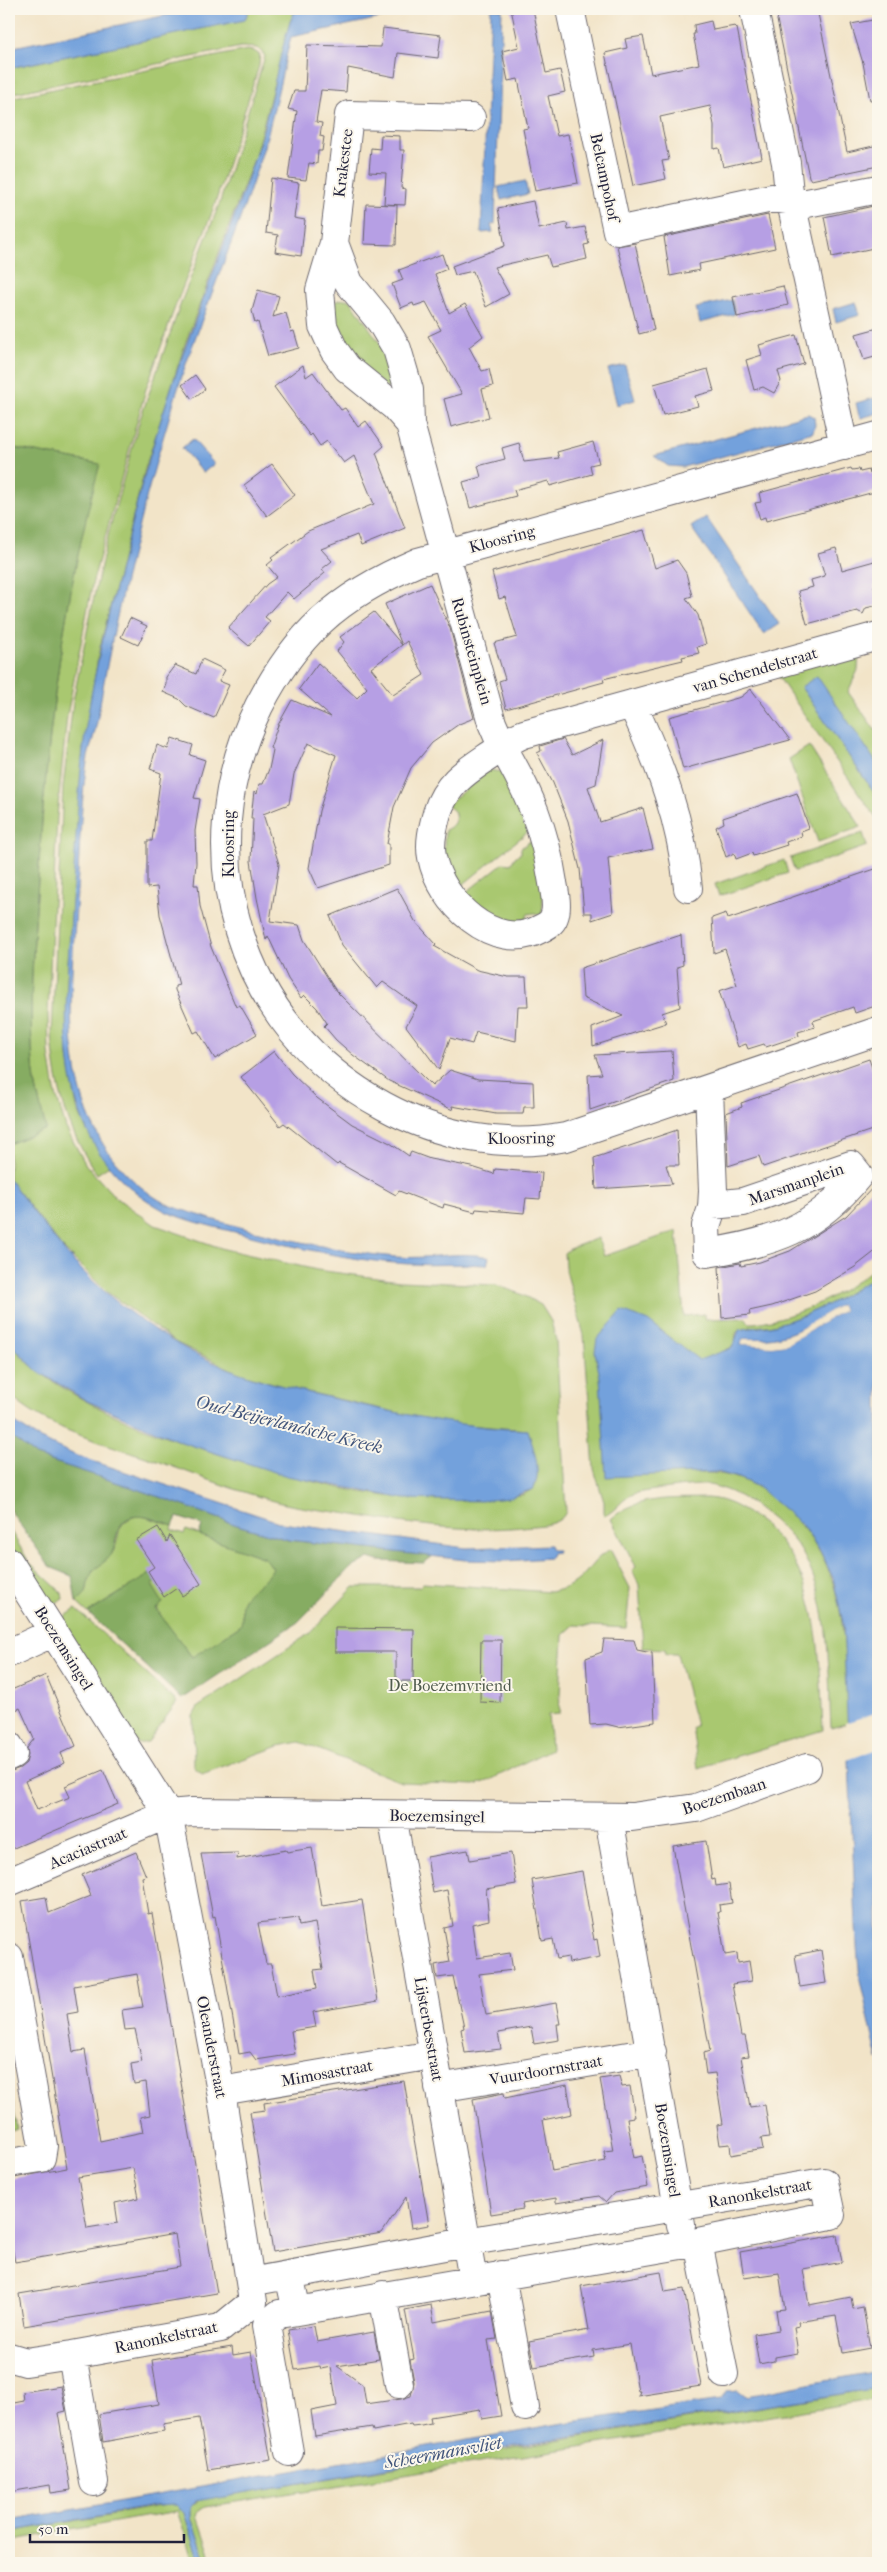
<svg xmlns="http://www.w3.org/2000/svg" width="887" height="2572" font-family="'IM FELL French Canon',serif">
<rect width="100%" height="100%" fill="#fbf7ec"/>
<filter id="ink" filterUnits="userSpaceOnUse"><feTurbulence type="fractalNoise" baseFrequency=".02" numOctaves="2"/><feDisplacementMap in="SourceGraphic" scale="10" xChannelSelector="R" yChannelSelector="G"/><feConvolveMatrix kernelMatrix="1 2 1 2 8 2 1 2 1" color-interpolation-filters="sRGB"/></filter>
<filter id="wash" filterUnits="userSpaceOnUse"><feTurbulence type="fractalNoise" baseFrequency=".0096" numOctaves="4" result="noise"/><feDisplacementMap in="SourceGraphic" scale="20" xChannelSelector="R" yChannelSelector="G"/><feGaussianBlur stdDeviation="1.12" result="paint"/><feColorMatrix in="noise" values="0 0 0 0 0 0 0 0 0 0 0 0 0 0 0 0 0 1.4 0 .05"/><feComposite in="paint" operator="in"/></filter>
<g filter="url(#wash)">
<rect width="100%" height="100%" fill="#f2e4c8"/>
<!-- green -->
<path fill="#a9c870" stroke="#667556" d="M249,9H302L295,11L290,22L255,156L185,344L145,469L99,651L83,750L67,980L68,1055L77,1108L86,1129L109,1166L97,1174C67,1131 55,1086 52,1034L63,787L73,701L96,587L109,531L140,419L182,300L220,202L265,56L258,48L241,47L9,94V68L244,20Z
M247,50L254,51L260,55L259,66L213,210L175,307L146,389L93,581L67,716L57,817L48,1014L49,1053L55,1091L66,1128L86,1165L115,1197L155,1225L224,1249L317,1270L400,1281L496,1285L521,1294L541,1305L551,1321L556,1340L566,1511C561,1527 536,1525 523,1527C462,1533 401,1523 342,1513C314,1509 286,1506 260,1497C222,1486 186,1471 149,1458C104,1443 42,1428 9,1394V1342C18,1352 27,1363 38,1371C95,1413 164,1437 231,1458C287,1476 345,1492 404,1498C443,1502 483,1498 522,1495L533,1489C542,1472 532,1448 528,1430L442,1423L286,1387L239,1373L175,1342L107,1292L60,1245L9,1179V1144L45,1129C42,1111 36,1092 34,1074C27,1003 35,933 39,863C48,728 64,595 99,464L9,447V98Z
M346,299L351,301L383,348L405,403L366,370L343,343L329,306L338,300Z
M859,651L858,670L848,692L875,730L878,729V765L817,677L801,687L878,798V821L777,675Z
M809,746L861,827L818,842L789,759Z
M488,770L503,772L534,827L455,891L443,870L445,830C453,827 458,820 454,811L447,805Z
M863,833L867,846L795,871L790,858Z
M537,836L545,868L542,916L535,913L528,914L526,920L514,928L459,898L503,863L511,864L515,857L521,853V848Z
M784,860L788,873L719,896L715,884Z
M677,1231L684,1316L704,1314V1319L746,1318L749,1323H754C800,1317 843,1294 878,1265V1274C846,1296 813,1315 774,1325C763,1327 744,1325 736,1333L735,1345L721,1353L701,1473C733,1472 757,1484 780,1504C851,1568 843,1635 848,1723L831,1728C828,1672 832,1608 804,1556C795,1539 779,1524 763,1512C752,1502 725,1487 709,1485C695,1484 653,1490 637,1493C623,1496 617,1511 604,1516V1502L594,1469L584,1335L565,1267L564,1253L569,1249L598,1238L604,1256Z
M707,1498C726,1499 741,1508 756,1519C823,1568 819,1656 823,1730L698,1768L692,1727L696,1726L677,1654H666L665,1649L643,1648L639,1585L632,1570L636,1567L611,1519C637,1495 674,1499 707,1498Z
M140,1515L173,1526L172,1530L184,1534L186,1530L265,1558L273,1568C263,1587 237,1594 243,1621L240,1626L198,1655L192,1657C171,1629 145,1608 155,1571L88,1613L76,1602C93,1590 83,1586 92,1572C97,1566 105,1562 110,1556C124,1539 110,1522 140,1515Z
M9,1528L29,1562L62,1593L63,1599L49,1607L9,1544Z
M610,1549L630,1588L626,1628L574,1625L563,1635L559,1714L548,1715L551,1749L488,1781L475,1785L401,1782L300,1742L279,1746L202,1774L194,1767L193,1716L198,1707L309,1634L354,1587H419L423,1583L550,1592C589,1584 583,1566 610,1549Z
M76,1609L177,1702L148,1742L138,1744L60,1625L64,1617Z
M9,2079L17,2130L9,2131Z
M878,2388V2399L205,2507L199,2511L197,2516L213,2563H207L191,2518V2506L199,2500Z
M173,2504L179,2506L184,2513L201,2563H195L177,2511L9,2541V2532Z"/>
<!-- forest -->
<path fill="#86ac62" stroke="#54674e" d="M9,447L100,464C64,594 48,728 39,863C35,933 27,1003 34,1074C36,1092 42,1111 46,1129L9,1144Z
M9,1435L36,1456L140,1490L237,1525L288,1540L433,1556L424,1563L379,1561L369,1558L350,1569L298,1622L182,1699L88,1613L155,1571L161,1579L152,1585L163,1603L156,1609L192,1657L240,1626C245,1617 238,1608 244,1599C252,1587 266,1581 273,1568L265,1558L199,1535L202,1525L177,1517L173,1526C156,1520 129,1506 119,1529C115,1537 116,1547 111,1555C106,1562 97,1566 92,1573C84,1587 92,1591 76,1602L72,1576L50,1567L9,1509Z"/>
<!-- water -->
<path fill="#73a1dc" stroke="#4a628c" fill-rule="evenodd" d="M196,9H249L245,20L9,68V48Z
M302,9H423L291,37C280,80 272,124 258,166C234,243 200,317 176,395C143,502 115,611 97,722C94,738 88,752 86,768C80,814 79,862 76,909C69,1011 56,1129 153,1196C170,1208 191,1212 211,1219C270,1236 334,1251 395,1257C427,1260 457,1250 489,1257L487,1265C460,1263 434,1266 408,1264C353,1261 297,1248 243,1234C218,1228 191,1222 167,1212C151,1204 134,1192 122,1180C51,1111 66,1004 71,915C75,860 77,804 83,749C90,688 105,628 120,569C133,518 146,466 162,416C190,327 227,242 256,154C270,111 276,66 290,22L294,13Z
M491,9H502L495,224L491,225L493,232L481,233Z
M525,181L528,194L501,200L498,187Z
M732,300L735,314L700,323L696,308Z
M856,302L860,315L836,322L833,309Z
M625,365L635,400L617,405L608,369Z
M878,397V413L861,418L859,416L856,403Z
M808,414L814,417L815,425L813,432L683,467L668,466L654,456Z
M193,439L214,464L203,473L182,448Z
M706,517L779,624L764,634L691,527Z
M817,676L878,765V798L801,687Z
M9,1179C31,1208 52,1238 77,1265C121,1311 180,1352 240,1373C277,1386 315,1394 353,1403C411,1416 468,1428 528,1430C533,1448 543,1472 533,1489L509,1498L481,1501L405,1499L287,1476L181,1442L87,1401L36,1370L9,1342Z
M878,1274V1281L868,1288L871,1292L878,1288V2060L860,1980L857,1947L843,1623L833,1578L820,1551L801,1524L758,1487L739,1478L717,1472L606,1477L600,1378L595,1352L597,1339L622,1311L648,1321L699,1360L732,1348L739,1330C750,1327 762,1328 774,1325C813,1315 846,1296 878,1274ZM840,1305L844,1310L787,1344L772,1346L741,1344L743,1339C790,1340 801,1329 840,1305Z
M9,1419L36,1437L77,1456L282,1523L466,1548L550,1545L552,1550H557V1552L552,1553L550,1558L506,1561L465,1560L289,1540L237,1525L140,1490L36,1456L9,1435Z
M878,2371V2388L492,2450L196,2501L191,2506V2518L207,2563H201L184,2513L176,2505L154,2506L9,2532V2521L558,2424L720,2400L728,2391L738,2390L746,2396Z"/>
<!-- pier -->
<path fill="#f2e4c8" d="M840,1305L844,1310L787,1344L772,1346L741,1344L743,1339H774L792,1334Z
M878,1712V1749L847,1760L845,1723Z"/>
<g id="blocks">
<!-- building -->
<path fill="#b69fe4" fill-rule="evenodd" d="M511,9H533L546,73L560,70L565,92L548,96L557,136L568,134L578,183L535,191L523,129L528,128L518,79L508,81L502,51L519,47Z
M798,9H817L847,152L878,145V166L811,180L809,177L777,20L778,17L799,12Z
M878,19V99L870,100L863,63L851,24Z
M711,21L713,30L735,26L737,28L762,158L723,167L719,148L714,149V125L710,106L660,117L669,160L662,161L666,179L633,186L605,53L627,48L625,39L643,36L651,74L699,64L693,34H695L694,25Z
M383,28L441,35L438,58L398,53L395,77L348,68L346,92L321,90L316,122L322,123L320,136L324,137L322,151H318L317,164L309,163L306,180L288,178L297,111L288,109L294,91H305L307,45L381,47Z
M381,135L400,136V150H404L401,188L406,189L405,205L384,204L386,173L369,172L371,148L380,149Z
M271,178L299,183L294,218L305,220L301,256L275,252L278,235L266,233Z
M533,201L539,229L567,223L568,230L585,227L589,244L584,245L587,259L551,267L547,255L494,267L509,294L486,307L473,271L455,275L452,266L505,246L498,208Z
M366,204L397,205L396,245L364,244Z
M878,205V247L832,257L824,217Z
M768,215L775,248L699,264L700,270L670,276L664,237Z
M635,243L654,330L639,334L617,246Z
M442,254L447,269L435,274L449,313L465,304L483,336L469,347L482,371L489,369L493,386L482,389L489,417L451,427L444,399L462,394L428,336L441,330L426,302L414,306L413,303L401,308L392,284L403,280L399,270Z
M783,286L788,305L737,317L733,297Z
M258,290L279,296L273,317L286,313L291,332L294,331L299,348L268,356L258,322L255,323L252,311Z
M878,328V356L864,360L856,334Z
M796,335L804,364L778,371L781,381L774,393L763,387L754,390L746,360L762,355L759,345Z
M303,365L306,377L313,372L341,410L345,408L358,427L366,421L384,446L376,453L405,528L361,546L357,535L321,549L332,561L322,569L325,573L294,599L287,592L265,617L270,621L249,646L228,628L267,584L277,577L267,565L273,560L271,558L308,531L374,504L354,456L344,463L327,441L320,446L312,434L310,436L274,387Z
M708,369L714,391L695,396L698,406L663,415L654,384Z
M195,375L205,389L192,399L182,385Z
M593,442L599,463L590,465L592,474L550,486L548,481L514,490L516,496L470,508L463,482L481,477L478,466L505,459L502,448L519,443L524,462L559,458L557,452Z
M272,464L295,495L267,516L244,485Z
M851,468L852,470L859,469L860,472L869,470L870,474L878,471V491L766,521L765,517L760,519L755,503L761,502L759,493Z
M644,530L655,568L677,560L686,573L692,596L686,598L698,615L706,644L697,647L699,653L682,657L683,660L603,679L604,682L506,709L499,681L505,679L494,643L517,637L505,597L499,599L492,572Z
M836,548L842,570L878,560V585L874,586L878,605L866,608L863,614L857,611L807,624L798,591L813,587L811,580L825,576L818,553Z
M430,584L450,628L474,718L459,724L432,743L411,768L394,807L387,844H389V865L318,888L309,868L319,811L336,755L308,743L294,774L289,804L263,814L279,864L270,921L299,925L304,940L336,991L432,1086L450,1070L478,1079L533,1082L534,1107H524L523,1114H496L452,1106L453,1110L389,1081L353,1055L336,1040L324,1026L327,1023L317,1008L304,995L301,998L288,979L268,936L266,940L257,898L251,861L253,818H251L254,791L257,794L259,784H263L269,769L273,750L270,748L278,725L292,700L331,717L299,689L318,663L357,698L367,688L337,651L344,642L340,637L374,612L402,645L371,668L393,695L424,675L407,641L402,645L385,604Z
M130,618L147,626L138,645L121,637Z
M202,659L225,670L219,681L229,685L214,718L186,706L179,699L163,692L166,684V677L175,665L196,674Z
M751,689L790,740L683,769L669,717L741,697Z
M172,738L193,745L190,755L205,760L194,798L200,799L195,831L196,863L194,885H198L200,906L211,947L236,1007L240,1005L257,1034L215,1059L198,1031L194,1033L175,990V986L179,985L160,915L157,887L147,888V841H152L161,773L150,769L157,745L168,749Z
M563,739L572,755L603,740L596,784L588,787L600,822L643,808L653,849L608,858L613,913L592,920V913H584L580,869L568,821L553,783L537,753L541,751L540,746Z
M797,793L809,828L801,831L802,836L786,842L787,845L753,856L752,853L736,859L734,853L726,857L716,827L724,823L723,818Z
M878,868V1005L855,1013L853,1007L813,1021L815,1027L798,1032L799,1036L766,1047L764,1044L748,1049L746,1044L738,1047L719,991L737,985L725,949L714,953L712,918L726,913L728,919Z
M397,888L415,921L436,944L434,946L477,970L508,977H526L528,1006H518L516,1041L476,1032L472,1044L450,1038L439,1070L406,1026L417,1006L383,982L377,988L342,945L330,916Z
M681,935L683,965L677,967L680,1007L662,1013L666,1023L593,1046L592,1028L623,1016L583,998L581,968Z
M274,1051L292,1074L317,1098L352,1124L390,1143L409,1156L411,1152L430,1159L472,1167L494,1174L495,1169L542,1173L540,1199L526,1198L524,1213L476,1209L475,1212L444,1204L443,1208L399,1191L396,1195L339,1163L337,1165L284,1123L280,1126L241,1077Z
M672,1051L674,1081L590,1110L588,1075L602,1074L595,1055Z
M869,1059L878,1085V1128L763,1167L759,1156L728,1166L726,1113L742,1107L741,1103Z
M677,1130L679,1165H666L672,1184L596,1189L594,1158Z
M878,1182V1248L873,1253L855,1267L815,1291L772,1306L749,1311L750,1315L722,1318L719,1267L740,1263L741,1266L760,1262L790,1251L846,1216Z
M158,1527L167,1542L170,1535L201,1584L182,1596L177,1588L164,1597L148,1571L154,1567L136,1540Z
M335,1628L414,1629L413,1681H396V1652H335Z
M604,1639L634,1640L637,1650L652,1653L655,1722L618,1727L606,1724L590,1725L586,1658L602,1652Z
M481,1640H501L500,1703L480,1702Z
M46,1675L76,1746L61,1753L65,1763L25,1781L37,1810L70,1797L65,1786L103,1770L118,1804L9,1850V1772L20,1768L26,1763L28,1755L27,1748L34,1739L20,1708L9,1713V1691Z
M706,1841L712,1880L715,1879L716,1886L729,1884L732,1903L719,1905L720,1912H718L725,1955L737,1953L738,1963L749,1961L752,1981L732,1984L741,2036H745L749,2056L741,2057L750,2107L765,2105L770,2137L761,2138L763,2149L731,2155L730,2144L720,2145L717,2125L723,2124L715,2073L706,2074L703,2053L710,2051L673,1846Z
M312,1848L322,1906L362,1900L378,2001L313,2012L316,2027L291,2031L295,2054L256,2060L250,2052L239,2054L215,1916L213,1917L201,1854L238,1853L237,1859L286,1850L287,1852ZM298,1918L299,1926L315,1923L323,1969L314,1970L317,1988L277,1996L271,1964H266L258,1923Z
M468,1850L470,1860L511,1853L516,1884L486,1889L489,1920L472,1924L477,1958L510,1953L513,1970L479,1974L486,2015L556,2003L560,2024H557L559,2040L534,2044L531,2027L498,2033L501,2049L465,2053L461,2029L464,2028L453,1976L437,1978L435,1965L450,1962L444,1928L453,1926L447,1890L433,1893L427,1857Z
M136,1852L146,1876L142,1877L148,1914L152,1913L217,2293L24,2326L19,2294L180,2267L175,2234L15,2262L12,2247H9V2179L67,2168L22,1901L46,1897L49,1913L91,1896L82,1875ZM137,1974L143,2007L122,2010L125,2030L135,2029L142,2062L131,2064L134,2084L146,2082L150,2115L140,2117L143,2132L100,2141L85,2050L73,2052L67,2014L78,2012L74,1986ZM133,2168L139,2198L115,2203L118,2223L87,2228L78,2177Z
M582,1871L594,1940L597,1939L600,1957L569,1963L568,1957L557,1959L553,1939L542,1941L532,1880Z
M821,1950L826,1983L800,1987L795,1955Z
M619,2076L622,2087L630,2086L635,2117L627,2118L634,2158L642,2156L648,2187L614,2193L606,2202L599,2196L556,2203V2198L522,2204L523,2209L491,2214L473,2099L504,2093L505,2098L567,2085L572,2114L543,2120L552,2171L606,2161L604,2151L613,2150L600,2079Z
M404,2081L429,2225L411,2228L406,2197L382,2233L273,2252L250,2112L265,2110L264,2103Z
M837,2235L842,2262L803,2269L809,2305L851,2297L853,2309L863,2307L870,2348L843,2353L836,2316L798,2322L799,2326L794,2327L798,2353L775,2357V2361L759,2364L754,2334L779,2330L776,2310L785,2309L779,2273L744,2278L740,2252Z
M661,2272L665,2292L684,2289L701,2386L638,2396L640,2391H638L630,2344L593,2350L594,2357L534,2367L529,2341L589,2330L581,2286Z
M431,2305L434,2322L492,2311L497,2339L488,2340L501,2416L482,2419L480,2409L430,2417L431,2423L421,2425L412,2426L411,2424L373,2431L372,2427L315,2436L311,2411L337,2406L331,2367L321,2369L320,2366L295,2370L288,2330L314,2326L317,2342L374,2332L379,2359L337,2366L363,2385L366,2404L401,2399L411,2396L414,2382L410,2360L414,2359L405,2310Z
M232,2347L233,2355L251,2352L271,2460L208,2470L199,2418L163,2424L164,2431L103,2442L99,2414L159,2404L152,2360Z
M61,2386L66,2411L58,2413L71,2490L51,2493L50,2485L9,2492V2404L24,2401L23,2392Z"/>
</g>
</g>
<g filter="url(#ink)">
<use href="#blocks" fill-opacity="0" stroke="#6b666c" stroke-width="1"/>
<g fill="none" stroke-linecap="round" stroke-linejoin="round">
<defs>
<path id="minor" d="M570,9L617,231L772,198L807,203L878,189
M754,10L786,163L789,193L844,446
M334,243L349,283L381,322L397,349L409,390L410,424L492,723L502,746C529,792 545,830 553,883C555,893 558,908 554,917C552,923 546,926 540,929C494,954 440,901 432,857C429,843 433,827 437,813C447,782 467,771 492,754C502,747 512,738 524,734L878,636
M410,424L394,406L347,368L334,350L323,326L320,290L334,243L349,115L471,118
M878,436L418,562C383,577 349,595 321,621C295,645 275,675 259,706C186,853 237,1027 384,1106C439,1136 504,1149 566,1137L878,1031
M632,704C660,764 682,822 688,888
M709,1089L713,1191L712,1208L706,1226L707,1253C773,1243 816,1229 859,1175L851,1165L743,1202L712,1205
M9,1562L168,1814L221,2091L250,2282
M9,1653L54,1632
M9,1746L13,1754L9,1756
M392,1815L473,2280
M609,1818L681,2225
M9,1882L168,1814L192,1812L632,1817L696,1808L807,1768
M9,1957L43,2146L41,2158L9,2163
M439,2088L652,2052
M221,2091L433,2055
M698,2242L724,2374
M501,2275L525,2407
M383,2295L399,2384
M72,2355L94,2482
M9,2357L26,2362L72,2355L221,2328L253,2302L250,2282L466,2242L824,2182L831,2215L698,2242L297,2311L289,2275
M289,2452L267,2325L279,2314L297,2311"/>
</defs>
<!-- minor casing -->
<use href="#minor" stroke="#6b666c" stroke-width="30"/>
<!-- minor -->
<use href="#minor" stroke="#fff" stroke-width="28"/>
</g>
</g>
<g text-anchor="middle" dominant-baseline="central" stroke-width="4" stroke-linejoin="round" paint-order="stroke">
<!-- street labels -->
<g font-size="16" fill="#22223b" stroke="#fbf7ec">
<text transform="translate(343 163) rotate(-83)">Krakestee</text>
<text transform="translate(605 177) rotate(78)">Belcampohof</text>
<text transform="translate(502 539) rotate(-15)">Kloosring</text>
<text transform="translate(472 651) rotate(74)">Rubinsteinplein</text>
<text transform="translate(755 670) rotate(-16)">van Schendelstraat</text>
<text transform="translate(228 844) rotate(-90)">Kloosring</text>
<text transform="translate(521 1138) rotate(-1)">Kloosring</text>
<text transform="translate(796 1184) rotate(-19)">Marsmanplein</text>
<text transform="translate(64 1648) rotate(58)">Boezemsingel</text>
<text transform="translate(724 1796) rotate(-18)">Boezembaan</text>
<text transform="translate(437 1816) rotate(1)">Boezemsingel</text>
<text transform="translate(88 1848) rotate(-23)">Acaciastraat</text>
<text transform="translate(429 2029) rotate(80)">Lijsterbesstraat</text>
<text transform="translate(212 2047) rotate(79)">Oleanderstraat</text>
<text transform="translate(546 2070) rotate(-10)">Vuurdoornstraat</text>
<text transform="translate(327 2073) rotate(-10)">Mimosastraat</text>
<text transform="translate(668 2150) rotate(81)">Boezemsingel</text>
<text transform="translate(760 2193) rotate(-10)">Ranonkelstraat</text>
<text transform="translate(166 2337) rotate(-12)">Ranonkelstraat</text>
</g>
<!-- park labels -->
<g font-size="16" fill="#515c4e" stroke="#fbf7ec">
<text x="450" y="1685">De Boezemvriend</text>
</g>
<!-- water labels -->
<g font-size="18" font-style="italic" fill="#42557b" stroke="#fbf7ec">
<text transform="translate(289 1425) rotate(14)">Oud-Beijerlandsche Kreek</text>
<text transform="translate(443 2453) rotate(-10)">Scheermansvliet</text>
</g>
</g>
<!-- margin -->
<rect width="887" height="2572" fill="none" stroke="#fbf7ec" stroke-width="30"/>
<!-- scale -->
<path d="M30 2534v8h154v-8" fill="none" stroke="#22223b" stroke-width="2.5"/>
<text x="38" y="2534" font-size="15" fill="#22223b" stroke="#fbf7ec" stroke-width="4" paint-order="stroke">50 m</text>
</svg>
